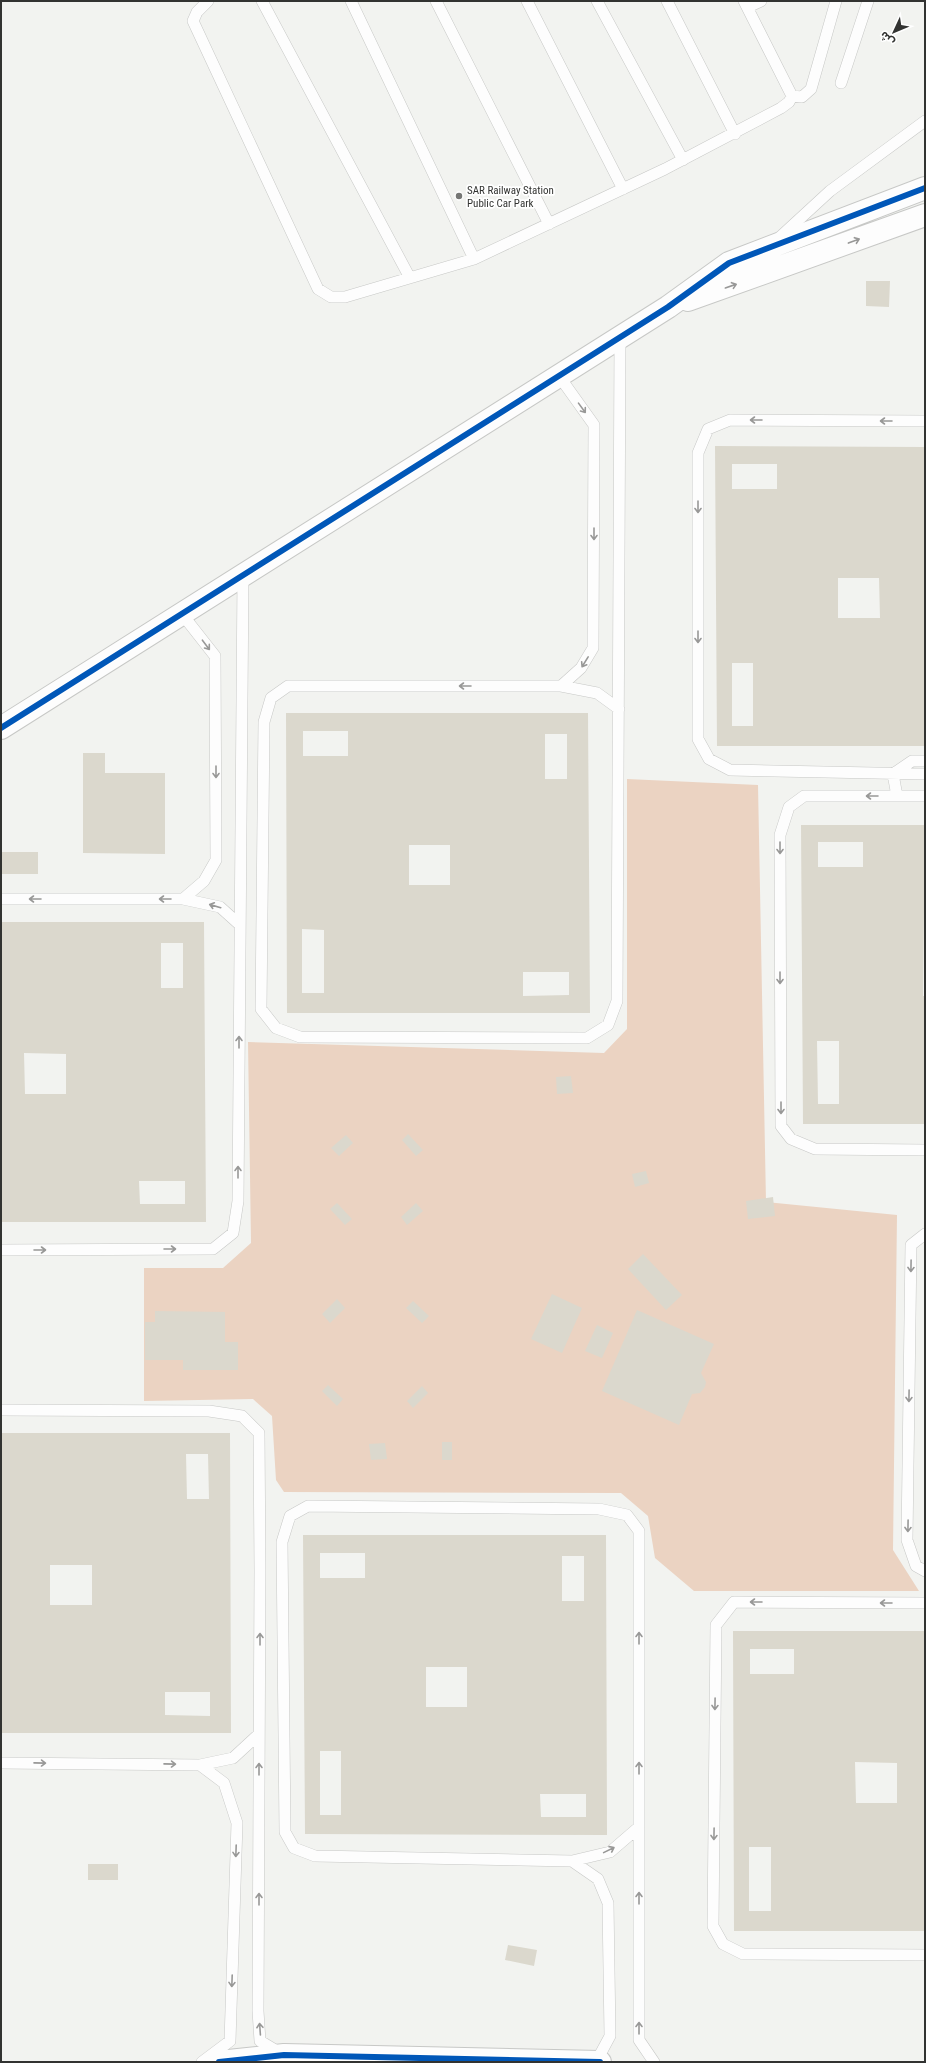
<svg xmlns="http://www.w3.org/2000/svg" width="926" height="2063" font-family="'Roboto Condensed','Noto Sans Arabic',sans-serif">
<rect width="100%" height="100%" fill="#f2f3f0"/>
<!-- green -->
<path fill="#ebd3c2" d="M627,779L758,785L766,1202L897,1215L893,1550L919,1591H694L655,1558L648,1516L621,1493L284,1492L276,1480L272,1416L253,1399L144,1401V1268H223L251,1243L248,1042L604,1053L627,1029Z"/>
<!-- building -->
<path fill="#dbd8cd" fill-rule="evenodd" d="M866,281H890L889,307L866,306Z
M715,446L925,447V746H717ZM732,464H777V489H732ZM838,578H879L880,618H838ZM732,663H753V726H732Z
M286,713H588L590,1013H287ZM303,731H348V756H303ZM545,734H567V779H545ZM409,845H450V885H409ZM302,929L324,930V993H302ZM523,972H569V995L523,996Z
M83,753H105V773H165V854L83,853Z
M801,825H925L923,996H925V1124H803ZM818,842H863V867H818ZM817,1041H839V1104H818Z
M2,852H38V874H2Z
M1,922H204L206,1222H1ZM161,943H183V988H161ZM24,1053L66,1054V1094H25ZM139,1181H185V1204H140Z
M571,1076L573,1093L557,1094L556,1077Z
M408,1134L423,1150L416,1156L402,1140Z
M346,1135L353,1143L339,1156L331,1148Z
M646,1171L649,1183L635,1187L632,1174Z
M773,1197L775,1216L748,1219L746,1201Z
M337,1203L352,1219L345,1225L330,1209Z
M416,1203L423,1211L407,1225L401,1217Z
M643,1254L682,1295L666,1310L628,1269Z
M552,1294L582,1308L562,1353L531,1339Z
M337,1299L345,1308L330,1323L322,1314Z
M413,1301L429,1316L422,1323L406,1308Z
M637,1310L714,1344L701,1373L706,1382L705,1387L700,1393L692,1394L679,1425L602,1391Z
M155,1311L225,1312V1342H238V1370H183V1360H145V1322H155Z
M597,1325L613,1333L602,1358L585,1351Z
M328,1385L343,1399L337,1406L322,1391Z
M422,1386L428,1393L413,1408L407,1401Z
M1,1433H230L231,1733H1ZM186,1454H208L209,1499H187ZM50,1565H92V1605H50ZM165,1692H210V1716L165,1715Z
M442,1442H452V1460H442Z
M385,1443L387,1459L371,1460L369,1444Z
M303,1535H606L607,1835L305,1834ZM320,1553H365V1578H320ZM562,1556H584V1601H562ZM426,1667H467V1707H426ZM320,1751H341V1815H320ZM540,1794H586V1817H541Z
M733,1631H925V1931H734ZM750,1649H794V1674H750ZM855,1762L897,1763V1803H856ZM749,1847H771V1911H749Z
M88,1864H118V1880H88Z
M508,1945L537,1950L534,1966L505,1960Z"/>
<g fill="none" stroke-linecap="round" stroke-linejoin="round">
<defs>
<path id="service" d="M208,1L197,12L193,21L318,289L331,297H345L474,259L665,169L781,108L789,102L792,96L744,1
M262,1L410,278
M351,1L474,259
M436,1L549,224
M527,1L623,189
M597,1L683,160
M667,1L735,134
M748,7L761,1
M841,83L868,1
M792,96L802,97L811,89L836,1
M780,237L830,191L925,121
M559,376L594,425L593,648L581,668L561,686H288L271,698L264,722L261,1009L276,1028L300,1037L587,1038L608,1025L617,1001L620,338
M925,421L730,420L708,429L698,453V739L709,759L730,770L925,774
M561,686L597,693L619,709
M897,796L893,774L912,761H925
M925,796H804L789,807L780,835L781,1126L791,1139L815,1149L925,1150
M1,899H183L204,881L216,860L215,656L182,614
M183,899L220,907L240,925
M925,1234L911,1245L907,1540L916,1566L925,1571
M1,1250L213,1249L233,1233L238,1201L243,575
M1,1410L209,1411L242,1416L259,1433L260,1570L258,2011L260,2041L280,2053
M925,1603L734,1602L716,1625L713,1926L723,1944L743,1954L925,1955
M1,1763L200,1765L224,1783L237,1823L230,2041L202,2062
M200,1765L233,1758L259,1734
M572,1861L610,1852L639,1827
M596,2062L610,2036L608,1903L598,1879L572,1861L315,1856L294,1848L285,1832L282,1542L290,1516L308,1506L599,1509L627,1515L639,1531V2040L654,2062"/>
<path id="tertiary" d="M688,300L925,215
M1,728L668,307L729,263L925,188
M219,2062L284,2055L600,2062"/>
</defs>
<!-- service casing -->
<use href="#service" stroke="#c7c8c6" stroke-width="12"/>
<!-- tertiary casing -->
<use href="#tertiary" stroke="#c7c8c6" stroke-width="24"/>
<!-- service -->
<use href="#service" stroke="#fdfdfd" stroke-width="11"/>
<!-- tertiary -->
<use href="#tertiary" stroke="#fdfdfd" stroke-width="22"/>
<defs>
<path id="cycleway" d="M1,728L668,307L729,263L925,188
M219,2062L284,2055L600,2062"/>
</defs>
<!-- cycleway casing -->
<use href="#cycleway" stroke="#fff" stroke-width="8"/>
<!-- cycleway -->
<use href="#cycleway" stroke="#0057b8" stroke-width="6"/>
</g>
<!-- one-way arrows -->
<defs><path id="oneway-shaft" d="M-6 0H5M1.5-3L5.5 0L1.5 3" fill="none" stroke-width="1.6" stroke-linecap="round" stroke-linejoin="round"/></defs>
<g stroke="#989897">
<use href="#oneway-shaft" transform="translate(854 241) rotate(-20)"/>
<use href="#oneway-shaft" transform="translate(731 286) rotate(-19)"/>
<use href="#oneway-shaft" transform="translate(582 408) rotate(54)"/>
<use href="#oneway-shaft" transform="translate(756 420) rotate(-180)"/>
<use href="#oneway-shaft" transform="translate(886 421) rotate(-180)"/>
<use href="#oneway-shaft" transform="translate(698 507) rotate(90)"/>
<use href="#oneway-shaft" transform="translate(594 534) rotate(90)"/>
<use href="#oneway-shaft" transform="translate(698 637) rotate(90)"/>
<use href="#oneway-shaft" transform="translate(206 645) rotate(53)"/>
<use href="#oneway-shaft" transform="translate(585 662) rotate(122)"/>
<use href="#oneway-shaft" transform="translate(465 686) rotate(-180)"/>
<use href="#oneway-shaft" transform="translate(216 772) rotate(90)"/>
<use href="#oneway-shaft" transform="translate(872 796) rotate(-180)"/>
<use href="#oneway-shaft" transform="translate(780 848) rotate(90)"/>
<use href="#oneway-shaft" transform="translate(35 899) rotate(-180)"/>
<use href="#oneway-shaft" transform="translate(165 899) rotate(-180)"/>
<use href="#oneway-shaft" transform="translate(215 906) rotate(-164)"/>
<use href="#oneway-shaft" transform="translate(780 978) rotate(90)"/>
<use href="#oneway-shaft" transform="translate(239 1042) rotate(-90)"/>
<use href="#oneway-shaft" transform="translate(781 1108) rotate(90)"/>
<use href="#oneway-shaft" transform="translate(238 1172) rotate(-90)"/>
<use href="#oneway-shaft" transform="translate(170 1249)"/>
<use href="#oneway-shaft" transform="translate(40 1250)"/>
<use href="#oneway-shaft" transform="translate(911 1266) rotate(91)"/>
<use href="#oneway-shaft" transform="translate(909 1396) rotate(91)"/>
<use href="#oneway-shaft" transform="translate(908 1526) rotate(91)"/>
<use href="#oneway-shaft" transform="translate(756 1602) rotate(-180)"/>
<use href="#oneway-shaft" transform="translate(886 1603) rotate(-180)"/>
<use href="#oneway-shaft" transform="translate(639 1638) rotate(-90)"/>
<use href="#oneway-shaft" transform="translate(260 1639) rotate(-90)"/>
<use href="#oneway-shaft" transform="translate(715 1704) rotate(91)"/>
<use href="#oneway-shaft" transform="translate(40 1763) rotate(1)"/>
<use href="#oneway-shaft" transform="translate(170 1764) rotate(1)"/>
<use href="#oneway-shaft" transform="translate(639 1768) rotate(-90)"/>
<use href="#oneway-shaft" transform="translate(259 1769) rotate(-90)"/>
<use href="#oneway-shaft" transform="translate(714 1834) rotate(91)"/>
<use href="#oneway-shaft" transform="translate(609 1850) rotate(-26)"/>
<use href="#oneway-shaft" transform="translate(236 1851) rotate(92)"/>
<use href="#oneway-shaft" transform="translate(639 1898) rotate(-90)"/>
<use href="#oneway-shaft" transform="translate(259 1899) rotate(-90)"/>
<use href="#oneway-shaft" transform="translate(232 1981) rotate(92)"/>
<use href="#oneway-shaft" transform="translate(639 2028) rotate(-90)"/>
<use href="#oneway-shaft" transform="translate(260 2029) rotate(-94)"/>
</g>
<!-- markers -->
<circle fill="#757674" stroke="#fff" stroke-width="1.5" cx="459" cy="196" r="4"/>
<g text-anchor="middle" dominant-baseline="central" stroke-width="3.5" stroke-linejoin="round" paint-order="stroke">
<!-- poi labels -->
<g font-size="11" fill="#323331" stroke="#fff" text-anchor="start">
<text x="467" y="190">SAR Railway Station<tspan x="467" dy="13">Public Car Park</tspan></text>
</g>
</g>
<!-- border -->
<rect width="926" height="2063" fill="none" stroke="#323331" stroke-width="4"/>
<!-- north arrow -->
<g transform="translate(894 32) rotate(226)" stroke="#ffffff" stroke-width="3" paint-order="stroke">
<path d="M0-3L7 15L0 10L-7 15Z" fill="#323331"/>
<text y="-6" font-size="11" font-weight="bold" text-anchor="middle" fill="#323331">ش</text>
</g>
</svg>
